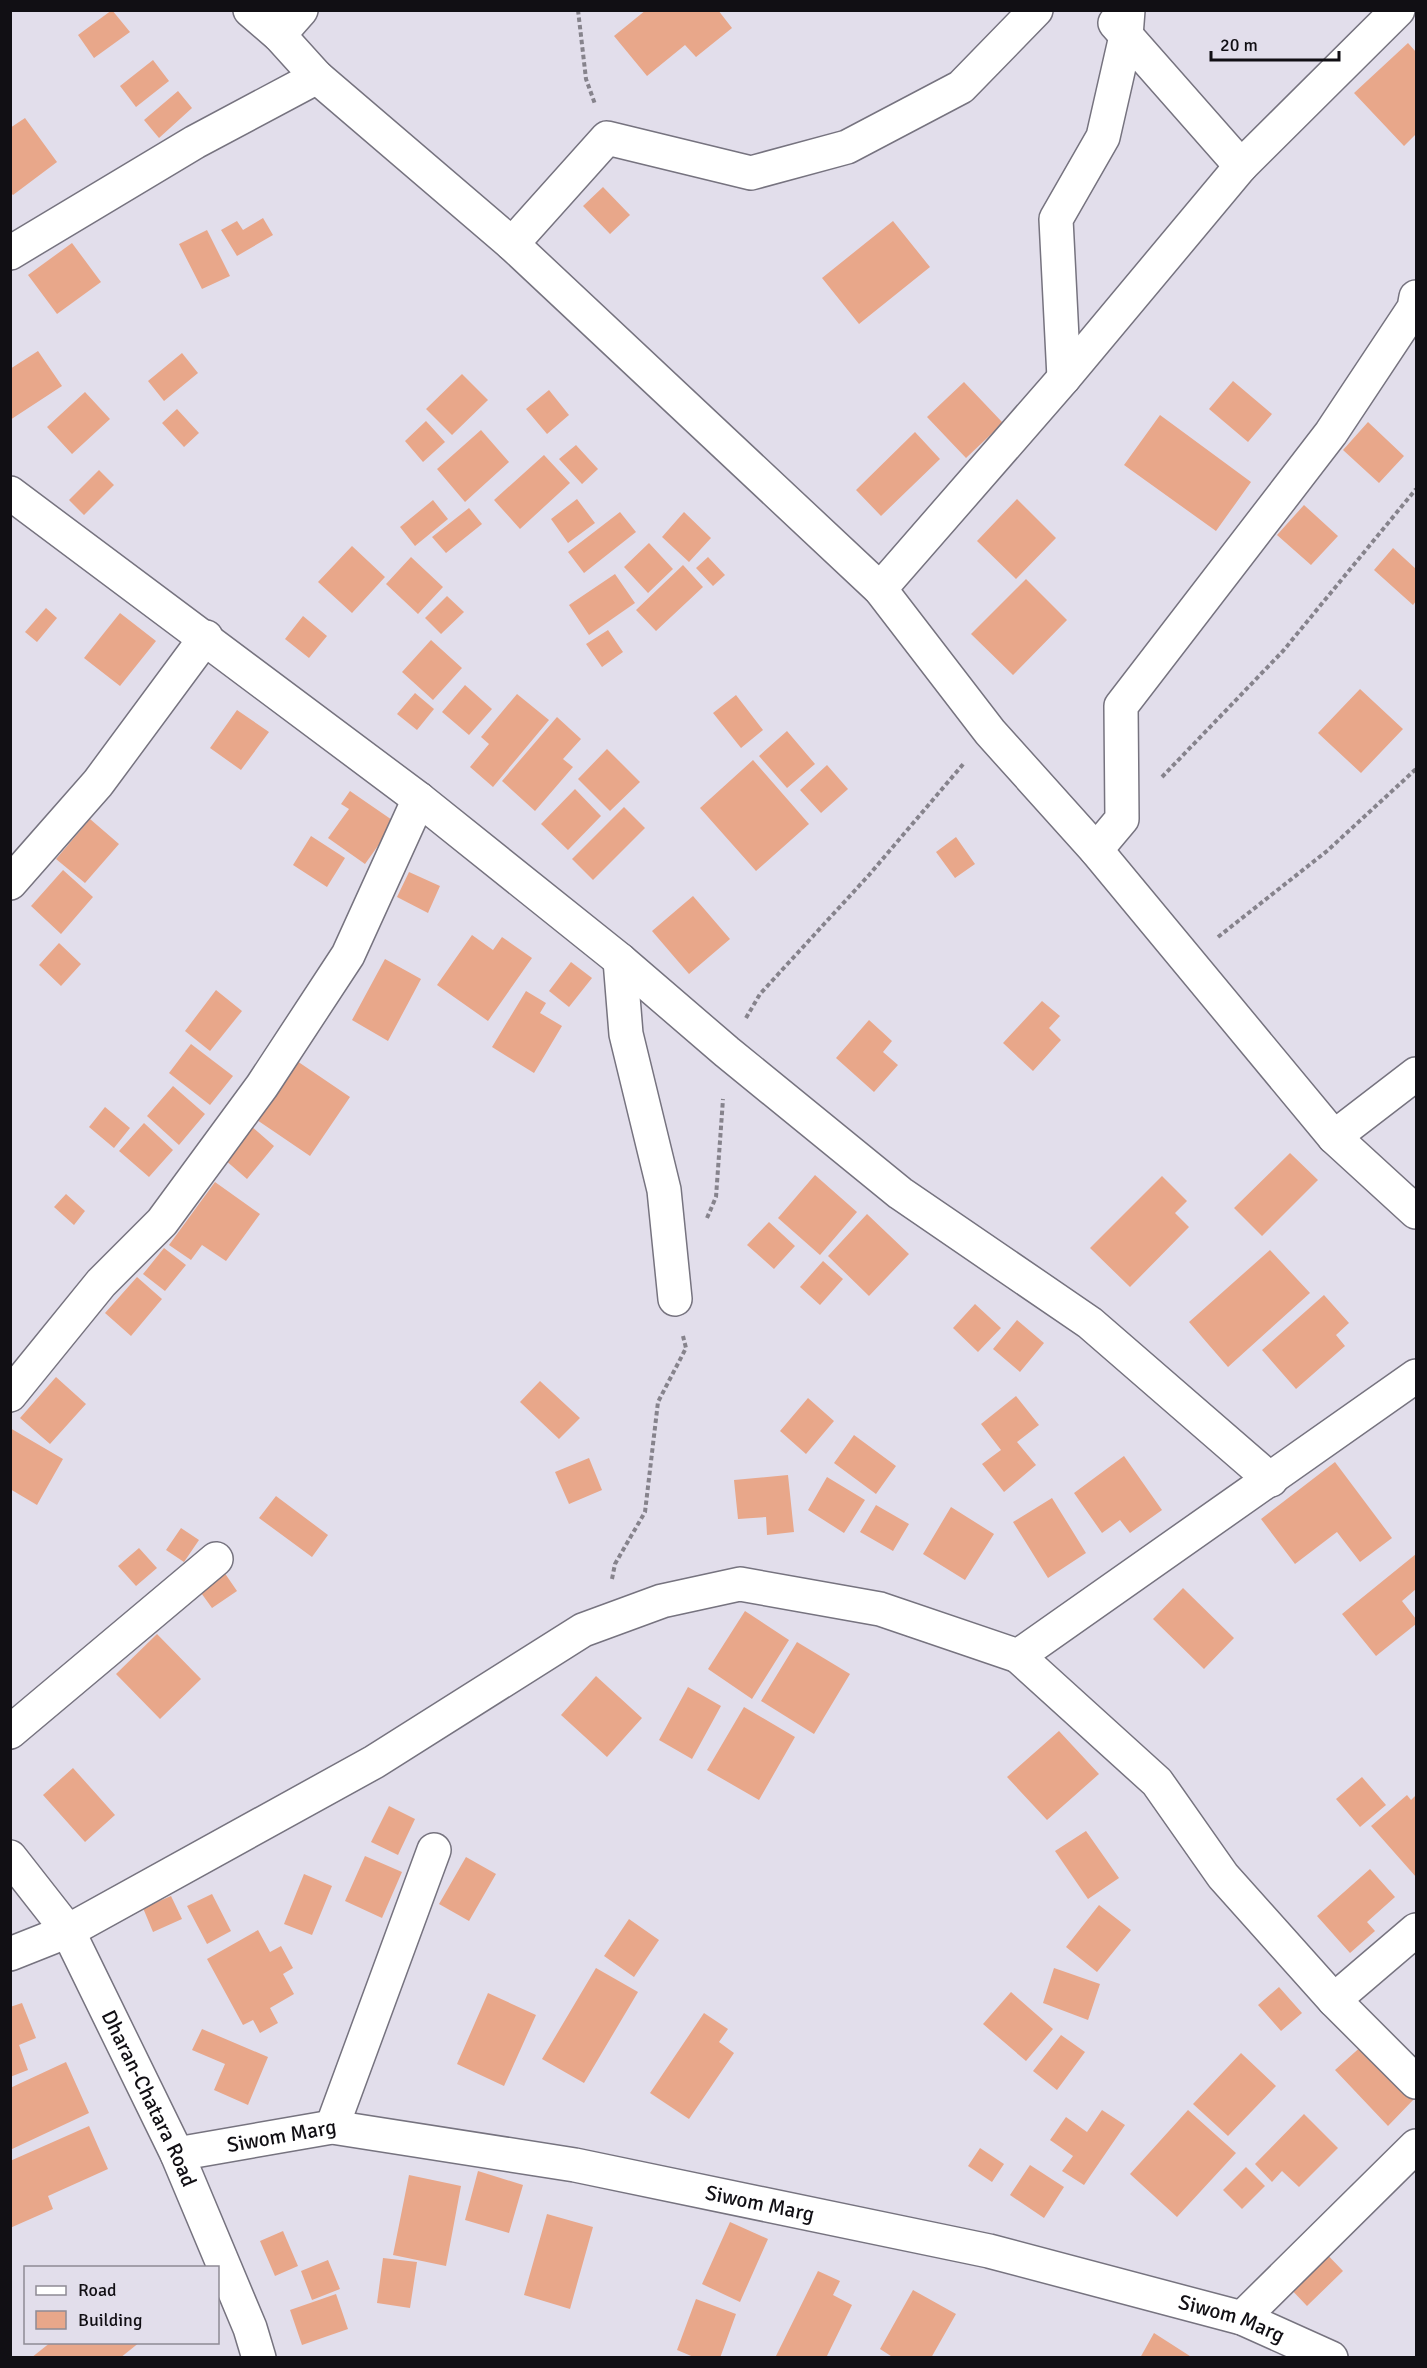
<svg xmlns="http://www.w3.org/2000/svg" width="1427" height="2368" font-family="Signika,sans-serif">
<rect width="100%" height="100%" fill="#e2deeb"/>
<!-- building -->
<path fill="#e8a78a" d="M112,10L130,32L94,58L78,35Z
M646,10H718L732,28L696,57L685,45L647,76L614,36Z
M1408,43L1416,52V134L1404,146L1354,93Z
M153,60L169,81L136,107L120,86Z
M178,91L192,108L159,138L144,120Z
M25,118L57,162L13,195L10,192V128Z
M603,187L630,215L610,234L583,206Z
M263,218L273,235L237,256L221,230L237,221L243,230Z
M893,221L930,267L859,324L822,278Z
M207,230L230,276L202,289L179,244Z
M72,243L101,282L57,314L28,275Z
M38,351L62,386L10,420V369Z
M182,353L198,373L164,401L148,381Z
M462,374L488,400L452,435L426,409Z
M1233,381L1272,414L1248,442L1209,409Z
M964,382L1003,423L966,458L927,417Z
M549,390L569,415L547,434L526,409Z
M85,392L110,419L72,454L47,427Z
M177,409L199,433L184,447L162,423Z
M1160,415L1251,482L1216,531L1124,465Z
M426,421L445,442L423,462L405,441Z
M1368,422L1404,456L1379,483L1343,450Z
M481,430L509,462L465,502L437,469Z
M915,432L940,459L881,516L856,490Z
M576,445L598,469L582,484L559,459Z
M544,455L570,483L520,529L494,500Z
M99,470L114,485L84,515L69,500Z
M577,499L595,523L568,543L551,519Z
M1017,499L1056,538L1016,579L977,541Z
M433,500L448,519L415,546L400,527Z
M1304,505L1338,536L1311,565L1277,535Z
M469,508L482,524L446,553L432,537Z
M620,512L636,532L584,573L568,552Z
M684,512L711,538L689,562L662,537Z
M649,543L673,569L648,593L624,567Z
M352,546L385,577L352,613L318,582Z
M1393,548L1416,569V601L1413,605L1374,570Z
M411,557L443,587L418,614L386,584Z
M708,557L725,575L713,586L696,568Z
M683,565L703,587L656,631L636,610Z
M615,574L635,603L589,635L569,605Z
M1026,579L1067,620L1013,675L971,634Z
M447,596L464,612L441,634L425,618Z
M46,608L57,618L37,642L25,632Z
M120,613L156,641L120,686L84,658Z
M303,616L327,636L309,658L285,639Z
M608,630L623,652L602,667L586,644Z
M431,640L462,668L433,700L402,672Z
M465,685L492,709L469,735L442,712Z
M1360,689L1403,729L1361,773L1318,733Z
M415,693L434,709L417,730L397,714Z
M517,694L549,720L493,787L470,767L489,744L481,737Z
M736,695L763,730L741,748L713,713Z
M237,710L269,732L241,770L210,748Z
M557,717L581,739L563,759L573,767L535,811L502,781Z
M787,731L815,764L787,788L759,756Z
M607,749L640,782L610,811L578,779Z
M753,760L809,824L756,871L700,808Z
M827,765L848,789L821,813L800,790Z
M575,789L601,816L568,850L541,824Z
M350,791L395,822L365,864L328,838L349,809L341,804Z
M624,807L645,828L593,880L572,859Z
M90,819L119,844L85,883L56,859Z
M311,836L345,858L327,887L293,865Z
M956,837L975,864L955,878L936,852Z
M63,870L93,897L61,934L31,906Z
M409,872L440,886L428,913L397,897Z
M693,896L730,939L689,974L652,931Z
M472,935L493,950L502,937L532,958L488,1021L437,985Z
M59,943L81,964L61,986L39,965Z
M385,959L421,979L388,1041L352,1020Z
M571,962L592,978L569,1007L549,991Z
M216,990L242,1011L210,1051L185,1031Z
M526,991L546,1003L540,1013L562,1026L534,1073L492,1047Z
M1042,1001L1060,1016L1049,1028L1061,1040L1033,1071L1003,1043Z
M869,1020L892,1041L883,1052L898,1065L874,1092L836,1058Z
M191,1044L233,1076L210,1105L169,1073Z
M297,1061L350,1097L310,1156L257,1120Z
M173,1086L205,1114L179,1145L147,1116Z
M105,1107L130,1128L114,1148L89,1127Z
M144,1123L173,1150L149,1177L119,1151Z
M251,1126L274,1146L247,1179L224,1159Z
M1290,1153L1318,1180L1262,1236L1234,1208Z
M815,1175L857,1212L820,1255L778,1218Z
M1162,1176L1187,1201L1175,1213L1189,1227L1130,1287L1090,1248Z
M215,1182L260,1214L226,1261L202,1245L191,1260L169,1245Z
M66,1194L85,1211L74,1225L54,1207Z
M867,1214L909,1254L869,1296L828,1256Z
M769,1222L795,1246L774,1269L747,1245Z
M164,1248L186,1265L165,1291L143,1274Z
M1270,1250L1310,1293L1228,1367L1189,1322Z
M823,1261L843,1279L820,1305L800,1287Z
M137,1277L162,1299L131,1336L105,1313Z
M1324,1295L1349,1323L1336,1335L1345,1346L1296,1389L1262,1350Z
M975,1304L1001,1328L978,1352L953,1328Z
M1017,1320L1044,1343L1020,1372L993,1349Z
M56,1377L86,1404L50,1444L20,1418Z
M540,1381L580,1418L559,1439L520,1402Z
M1016,1396L1039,1425L1017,1442L1036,1465L1004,1492L982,1464L1001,1450L981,1424Z
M808,1398L834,1421L806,1454L780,1431Z
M10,1428L63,1459L37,1505L10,1489Z
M854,1435L896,1466L876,1494L834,1463Z
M1124,1456L1162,1510L1130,1533L1120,1520L1102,1533L1074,1493Z
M589,1458L602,1490L569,1504L555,1472Z
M1335,1462L1392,1538L1360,1562L1337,1532L1295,1564L1261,1519Z
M788,1475L794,1532L767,1535L766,1517L738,1519L734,1480Z
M827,1477L865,1500L844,1533L808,1510Z
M276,1496L328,1535L312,1557L259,1518Z
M1052,1498L1086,1553L1048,1578L1013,1522Z
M876,1505L909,1524L893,1551L860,1532Z
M951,1507L994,1534L965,1580L923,1554Z
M181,1528L199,1540L184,1562L166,1550Z
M139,1548L157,1568L136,1586L118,1566Z
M1416,1554V1589L1402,1601L1416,1619V1624L1376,1656L1342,1614Z
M224,1572L237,1591L212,1608L199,1590Z
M1183,1588L1234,1638L1204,1669L1153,1619Z
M745,1611L789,1640L752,1699L708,1669Z
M157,1634L201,1679L160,1719L116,1674Z
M797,1642L850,1674L814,1734L761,1701Z
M596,1676L642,1718L607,1757L561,1715Z
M688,1687L721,1706L692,1759L659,1740Z
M744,1707L795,1737L759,1800L707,1770Z
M1059,1731L1099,1774L1047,1820L1007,1777Z
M73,1768L115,1815L85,1842L43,1795Z
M1362,1777L1386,1805L1360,1827L1336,1799Z
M1407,1795L1411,1800L1416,1795V1877L1371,1826Z
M389,1806L415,1819L398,1855L371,1842Z
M1086,1831L1119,1878L1088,1899L1055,1851Z
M365,1856L402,1872L382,1918L345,1901Z
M466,1857L496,1874L469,1921L439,1904Z
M1370,1869L1395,1897L1367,1922L1375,1931L1350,1953L1317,1916Z
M304,1874L332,1886L312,1935L284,1924Z
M212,1894L231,1931L207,1944L187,1906Z
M171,1896L182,1919L153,1932L143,1908Z
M1099,1905L1131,1930L1097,1972L1066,1947Z
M629,1919L659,1940L634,1977L604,1956Z
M258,1930L270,1952L281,1946L293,1968L283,1974L294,1994L270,2008L278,2023L260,2033L253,2020L243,2025L207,1959Z
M596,1968L638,1992L584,2083L542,2059Z
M1054,1968L1100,1984L1088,2020L1043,2003Z
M1279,1987L1302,2013L1281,2031L1258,2005Z
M1011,1992L1053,2029L1026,2061L983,2024Z
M488,1993L536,2015L504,2086L457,2064Z
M22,2003L36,2038L19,2045L28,2070L10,2077V2007Z
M704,2013L728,2029L719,2042L734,2053L689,2119L650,2093Z
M202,2029L268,2057L248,2105L214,2090L225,2064L192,2050Z
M1061,2035L1085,2052L1057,2090L1033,2071Z
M1365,2043L1416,2097L1388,2126L1335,2070Z
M1241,2053L1276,2086L1228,2136L1193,2104Z
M66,2062L89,2113L10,2150V2088Z
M1102,2110L1125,2125L1084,2185L1062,2171L1073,2156L1050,2140L1066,2117L1087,2132Z
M1188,2110L1236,2153L1177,2217L1130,2174Z
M1304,2114L1338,2148L1299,2187L1282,2171L1272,2182L1255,2164Z
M89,2126L108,2169L48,2196L53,2209L10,2228V2161Z
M980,2148L1004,2164L992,2182L968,2166Z
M1030,2165L1064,2187L1044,2218L1010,2195Z
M1246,2167L1265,2186L1242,2209L1223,2190Z
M478,2171L523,2185L509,2233L465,2220Z
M409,2175L461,2186L446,2266L393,2255Z
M547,2214L593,2227L570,2309L524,2295Z
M730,2222L768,2239L740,2302L702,2284Z
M283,2231L298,2266L275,2276L260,2241Z
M1321,2248L1343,2271L1307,2306L1286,2284Z
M383,2258L417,2262L410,2308L377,2303Z
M328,2260L340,2289L312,2300L301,2271Z
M818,2271L840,2281L833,2295L852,2305L826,2358H775Z
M913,2290L956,2314L931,2358H894L880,2349Z
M336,2294L348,2329L302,2345L290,2310Z
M696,2299L736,2314L720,2358H696L677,2350Z
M1154,2333L1193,2358H1140Z
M51,2342H140L120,2358H31Z"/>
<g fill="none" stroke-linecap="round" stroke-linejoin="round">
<defs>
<g id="minor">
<path d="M250,10L279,35L317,77L512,244L880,589L990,732L1096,850L1334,1137L1416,1212"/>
<path d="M1115,23L1241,166"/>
<path d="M279,35L301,10"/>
<path d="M512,244L607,138L751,173L847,147L961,87L1036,10"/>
<path d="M10,253L195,142L317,77"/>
<path d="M1064,378L1056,219L1103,137L1126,36L1128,10"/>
<path d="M10,493L419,799L620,960L727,1052L900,1193L1090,1323L1271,1480"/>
<path d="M880,589L1064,378L1241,166L1398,10"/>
<path d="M1096,850L1122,819L1121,706L1331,433L1414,308L1416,297"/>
<path d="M10,883L98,783L206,637"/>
<path d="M620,960L626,1034L664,1190L675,1299"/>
<path d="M1334,1137L1416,1074"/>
<path d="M10,1395L101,1283L162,1222L262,1086L348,955L419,799"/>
<path d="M1018,1656L1157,1782L1223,1876L1334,2000L1416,2082"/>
<path d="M10,1732L216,1559"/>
<path d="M10,1954L68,1931L374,1762L583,1630L662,1601L740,1584L880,1609L1018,1656L1416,1376"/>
<path d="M1334,2000L1416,1930"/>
<path d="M332,2127L434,1850"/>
<path id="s1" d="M177,2154L332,2127L575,2165L989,2251L1242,2318L1331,2358"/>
<path d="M1242,2318L1416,2146"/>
</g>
<g id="major">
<path id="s2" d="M10,1857L68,1931L177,2154L250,2328L259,2358"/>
</g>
</defs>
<!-- minor casing -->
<use href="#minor" stroke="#76737f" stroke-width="36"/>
<!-- major casing -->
<use href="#major" stroke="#76737f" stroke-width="36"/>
<!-- path -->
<path stroke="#86838c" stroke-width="4" stroke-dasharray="4.5 3" stroke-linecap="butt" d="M578,10L586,79L595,104
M1162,777L1283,651L1416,489
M1218,937L1327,851L1416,769
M746,1018L760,994L869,875L965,762
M707,1218L716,1197L723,1099
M612,1579L615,1564L645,1512L658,1402L686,1348L683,1336"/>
<!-- minor -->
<use href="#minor" stroke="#fff" stroke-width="33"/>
<!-- major -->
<use href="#major" stroke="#fff" stroke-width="33"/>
</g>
<g text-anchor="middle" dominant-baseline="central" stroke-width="6" stroke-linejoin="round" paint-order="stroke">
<!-- street labels -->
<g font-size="21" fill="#110f14" stroke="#e2deeb">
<text stroke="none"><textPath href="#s2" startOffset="280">Dharan-Chatara Road</textPath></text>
<text stroke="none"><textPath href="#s1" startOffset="106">Siwom Marg</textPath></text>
<text stroke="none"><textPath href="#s1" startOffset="592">Siwom Marg</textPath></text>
<text stroke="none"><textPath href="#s1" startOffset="1078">Siwom Marg</textPath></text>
</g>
</g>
<!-- border -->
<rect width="1427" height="2368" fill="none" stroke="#110f14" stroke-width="24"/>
<!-- legend -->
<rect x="24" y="2266" width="195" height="78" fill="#e2deeb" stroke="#8e8b95" stroke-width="1.5"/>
<rect x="36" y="2286" width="30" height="9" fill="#ffffff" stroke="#8e8b95" stroke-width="1.5"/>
<text x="78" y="2296" font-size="18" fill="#110f14">Road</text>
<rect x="36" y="2311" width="30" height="18" fill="#e8a78a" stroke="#8e8b95" stroke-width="1.5"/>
<text x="78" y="2326" font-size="18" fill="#110f14">Building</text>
<!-- scale -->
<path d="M1211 51v9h128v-9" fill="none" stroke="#110f14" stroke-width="3"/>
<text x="1220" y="51" font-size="18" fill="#110f14" stroke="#e2deeb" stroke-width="4.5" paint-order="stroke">20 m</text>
</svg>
